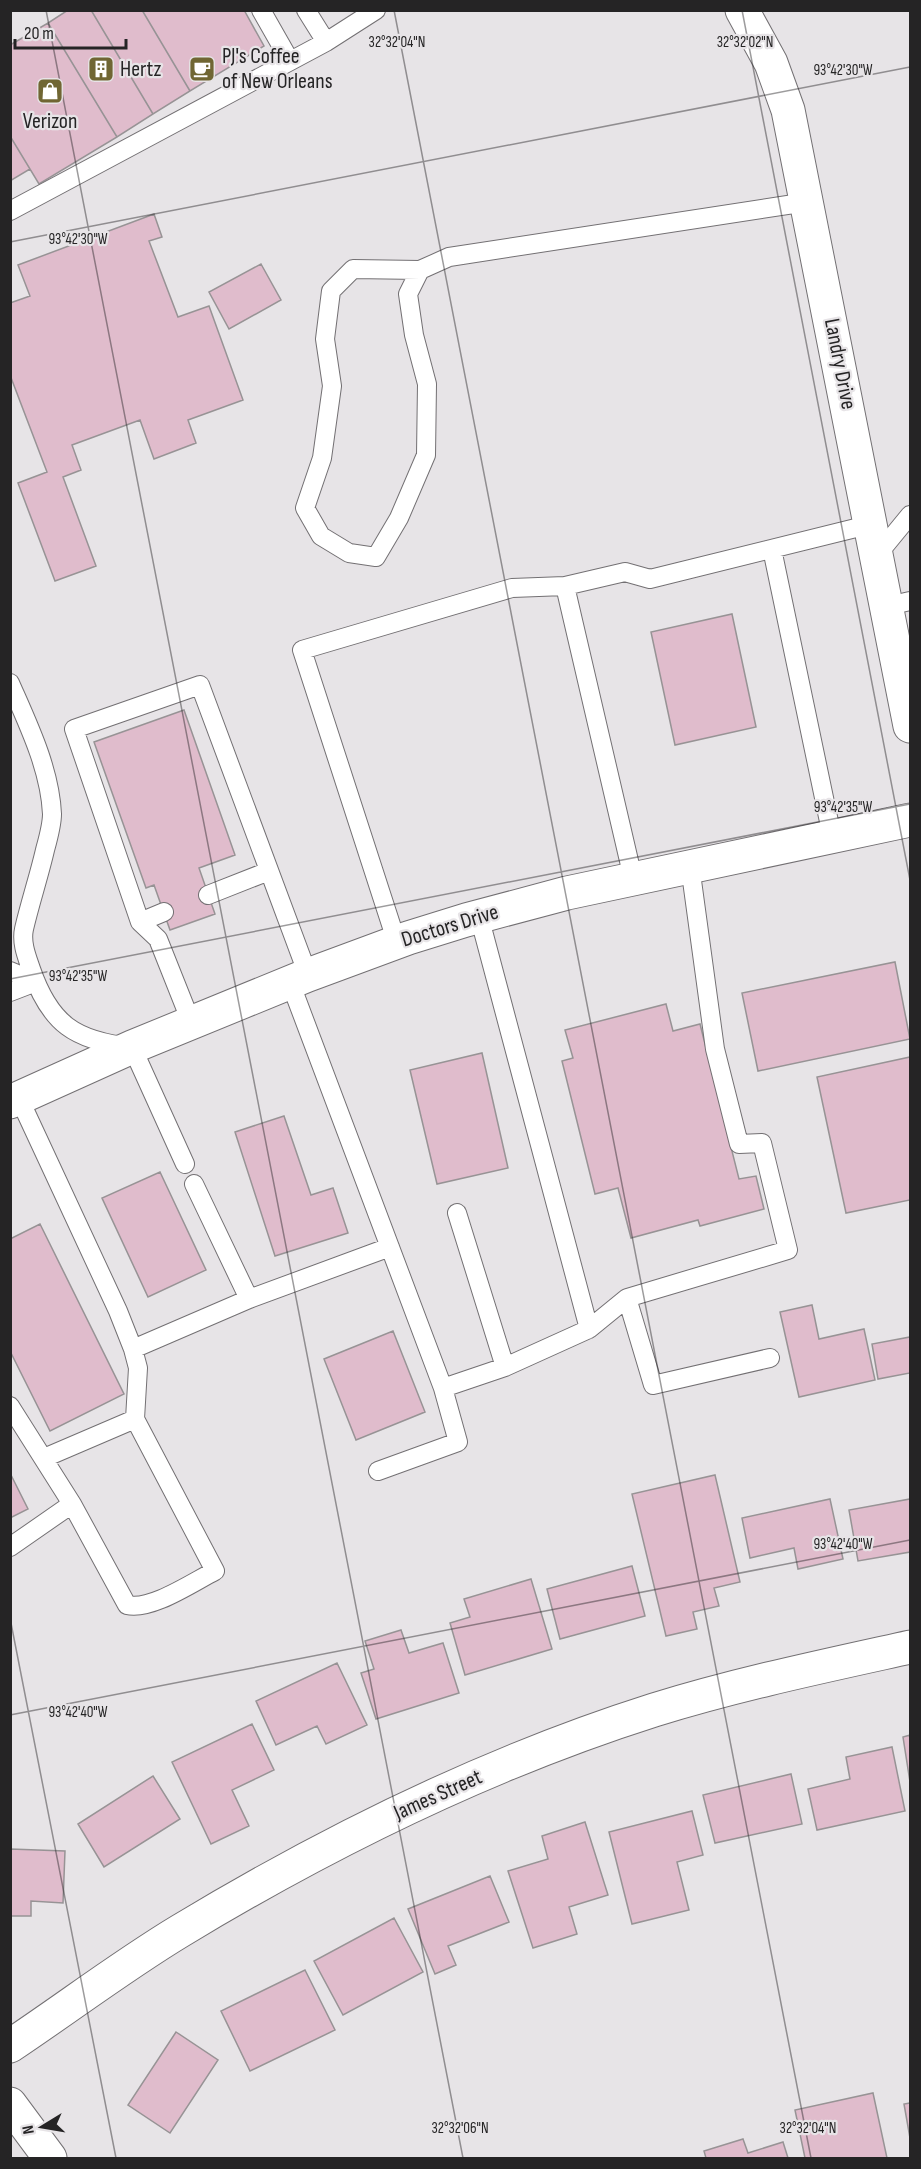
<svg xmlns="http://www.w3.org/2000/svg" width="921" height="2169" font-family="'Sofia Sans Condensed',sans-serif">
<rect width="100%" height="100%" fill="#e7e4e7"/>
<!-- building -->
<path fill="#e0bccc" stroke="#979395" stroke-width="1.5" d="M68,10H91L153,114L117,137L48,23Z
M91,10H142L190,91L153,114Z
M142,10H244L264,46L190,91Z
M48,23L117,137L39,184L10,136V45Z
M10,136L30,169L10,181Z
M154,214L162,237L149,241L178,317L209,306L243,400L188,420L196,443L154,459L140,420L72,445L81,470L63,477L96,566L55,581L18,483L47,472L10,375V303L30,296L18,265Z
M261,264L281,300L229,329L209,292Z
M732,614L756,727L675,745L651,632Z
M184,710L235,855L199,868L215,914L170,930L154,885L146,888L94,742Z
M895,962L910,1039L758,1071L742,993Z
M666,1004L673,1031L700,1024L739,1179L756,1176L764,1209L700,1226L698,1220L631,1238L618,1188L595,1194L562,1061L573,1058L565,1030Z
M482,1053L508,1168L437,1184L410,1070Z
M910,1057V1200L846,1213L817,1077Z
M284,1116L311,1195L333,1188L348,1233L275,1256L235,1132Z
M160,1172L206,1270L148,1297L102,1198Z
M40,1224L124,1394L50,1431L10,1351V1239Z
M812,1305L819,1339L864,1329L875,1380L799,1397L780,1312Z
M393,1331L425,1412L356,1440L324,1359Z
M910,1337V1373L878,1379L872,1344Z
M10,1473L28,1509L10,1518Z
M715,1475L740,1582L714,1588L719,1606L693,1612L697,1629L666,1636L632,1494Z
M830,1499L843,1559L798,1569L794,1548L750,1558L742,1518Z
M910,1499V1552L858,1561L849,1510Z
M632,1566L645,1616L560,1639L547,1589Z
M531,1579L552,1649L465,1675L450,1623L470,1617L464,1599Z
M401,1630L409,1653L443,1643L459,1693L376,1719L361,1673L374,1669L365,1641Z
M337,1663L367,1725L326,1744L317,1726L276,1745L256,1701Z
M252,1724L274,1770L232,1790L249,1826L211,1844L172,1762Z
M910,1735V1782L903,1737Z
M892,1747L905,1811L817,1830L808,1789L850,1779L846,1757Z
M791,1774L802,1824L715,1843L703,1795Z
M153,1776L180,1819L104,1867L78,1824Z
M692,1811L703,1855L677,1862L689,1910L632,1924L609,1832Z
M585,1822L608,1895L569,1907L577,1934L533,1948L508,1871L548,1859L542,1836Z
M10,1849L65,1851L63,1903L31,1901V1916H10Z
M490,1876L509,1922L448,1946L456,1965L435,1974L408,1909Z
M394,1918L423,1972L343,2015L314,1961Z
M305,1970L335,2030L250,2071L221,2011Z
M176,2032L218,2060L170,2133L128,2105Z
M873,2093L887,2158H805L795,2110Z
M910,2103V2138L904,2104Z
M743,2139L748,2153L783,2142L788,2158H706L704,2151Z"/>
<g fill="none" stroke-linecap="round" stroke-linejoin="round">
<defs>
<path id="lane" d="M261,10L290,61
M306,10L326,42L376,10
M10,211L326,42
M420,270L353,269L331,291L325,339L332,386L322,458L305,508L321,536L349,553L376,557L399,518L426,455L427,384L414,335L408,294L420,270L449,257L807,202
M772,549L832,836
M878,554L910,515
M888,606L910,601
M10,683C28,724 50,769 52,814C52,825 48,839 45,850C39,876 30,903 24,929C21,943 27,957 31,969C50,1024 75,1041 132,1047L185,1164
M633,878L565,586L625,572L650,579L872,524
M208,895L269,871
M140,922L164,912
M397,943L302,650L512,588L565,586
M10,971L36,982
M290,982L443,1388L505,1367L589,1329L479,916
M10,992L36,982
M191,1022L158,939L140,922L74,729L200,685L308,975
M19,1098L118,1311L133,1349L138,1368L135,1419L215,1571C193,1582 151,1611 127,1605L72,1504
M194,1184L249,1299
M457,1213L505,1367
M627,1298L653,1385L770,1358
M589,1329L627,1298L788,1250L762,1143L739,1144L715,1049L690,866
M133,1349L249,1299L390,1247
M10,1406L72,1504L10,1547
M44,1458L135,1419
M378,1471L458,1442L443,1388"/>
<path id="street" d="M742,10L771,63L788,110L910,726
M10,1102L132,1047L308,975L408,938L466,920L567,893L910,820
M10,2046C67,2008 122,1966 180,1931C329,1841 487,1763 654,1710C738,1684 824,1666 910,1647
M10,2104L50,2158"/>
</defs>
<!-- lane casing -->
<use href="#lane" stroke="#737073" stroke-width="20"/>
<!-- street casing -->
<use href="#street" stroke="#737073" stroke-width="35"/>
<!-- lane -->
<use href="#lane" stroke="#fff" stroke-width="18"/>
<!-- street -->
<use href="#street" stroke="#fff" stroke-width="33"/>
</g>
<!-- ticks -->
<path fill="none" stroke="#252425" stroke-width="1.5" stroke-opacity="0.45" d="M46,10L463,2158M394,10L811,2158M742,10L910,880M10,242L910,67M10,979L910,804M10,1618L116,2158M10,1715L910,1540"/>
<!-- icons -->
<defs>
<symbol id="building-square" viewBox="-11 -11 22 22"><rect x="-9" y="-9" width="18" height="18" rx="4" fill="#706633" stroke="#e7e4e7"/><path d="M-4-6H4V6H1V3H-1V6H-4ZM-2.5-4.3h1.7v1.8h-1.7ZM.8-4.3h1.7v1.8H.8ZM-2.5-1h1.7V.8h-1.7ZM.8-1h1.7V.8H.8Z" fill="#fff"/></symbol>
<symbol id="cafe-square" viewBox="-11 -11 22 22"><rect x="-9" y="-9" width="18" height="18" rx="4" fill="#706633" stroke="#e7e4e7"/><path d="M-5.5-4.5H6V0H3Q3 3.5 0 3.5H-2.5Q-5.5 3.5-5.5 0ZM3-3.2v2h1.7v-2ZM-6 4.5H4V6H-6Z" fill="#fff"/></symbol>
<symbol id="shop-square" viewBox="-11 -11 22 22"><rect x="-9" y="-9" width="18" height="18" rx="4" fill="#706633" stroke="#e7e4e7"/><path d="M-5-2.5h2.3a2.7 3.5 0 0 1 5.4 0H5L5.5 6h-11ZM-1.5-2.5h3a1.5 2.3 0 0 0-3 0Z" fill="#fff"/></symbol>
</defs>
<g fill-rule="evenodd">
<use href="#building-square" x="86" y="54" width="30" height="30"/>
<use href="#cafe-square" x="187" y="54" width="30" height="30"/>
<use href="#shop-square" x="35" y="76" width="30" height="30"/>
</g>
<g text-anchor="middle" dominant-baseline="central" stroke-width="4.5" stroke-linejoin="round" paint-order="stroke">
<!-- poi labels -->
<g font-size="22" fill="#252425" stroke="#e7e4e7" text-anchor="start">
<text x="222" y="56">PJ's Coffee<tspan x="222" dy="25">of New Orleans</tspan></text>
<text x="120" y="69">Hertz</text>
<text x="50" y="121" text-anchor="middle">Verizon</text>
</g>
<!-- street labels -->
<g font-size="22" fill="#252425" stroke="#e7e4e7">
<text transform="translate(840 364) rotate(79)">Landry Drive</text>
<text transform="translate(450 926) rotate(-17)">Doctors Drive</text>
<text transform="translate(438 1795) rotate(-24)">James Street</text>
</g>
</g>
<g font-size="15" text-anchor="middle" fill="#252425" stroke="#e7e4e7" stroke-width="4.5" stroke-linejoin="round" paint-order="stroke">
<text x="397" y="47">32°32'04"N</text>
<text x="745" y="47">32°32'02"N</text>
<text x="843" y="75">93°42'30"W</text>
<text x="78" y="244">93°42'30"W</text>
<text x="843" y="812">93°42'35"W</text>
<text x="78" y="981">93°42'35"W</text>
<text x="843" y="1549">93°42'40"W</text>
<text x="78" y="1717">93°42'40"W</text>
<text x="460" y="2133">32°32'06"N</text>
<text x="808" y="2133">32°32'04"N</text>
</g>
<!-- border -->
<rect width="921" height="2169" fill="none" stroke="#252425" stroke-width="24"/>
<!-- north arrow -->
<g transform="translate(42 2127) rotate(259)" stroke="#e7e4e7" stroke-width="4.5" paint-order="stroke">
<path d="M0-4.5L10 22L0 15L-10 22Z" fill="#252425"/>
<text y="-9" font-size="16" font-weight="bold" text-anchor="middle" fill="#252425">N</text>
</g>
<!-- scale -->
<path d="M15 39v9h111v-9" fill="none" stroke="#252425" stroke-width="3"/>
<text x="24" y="39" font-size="18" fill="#252425" stroke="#e7e4e7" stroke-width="4.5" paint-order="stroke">20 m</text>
</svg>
